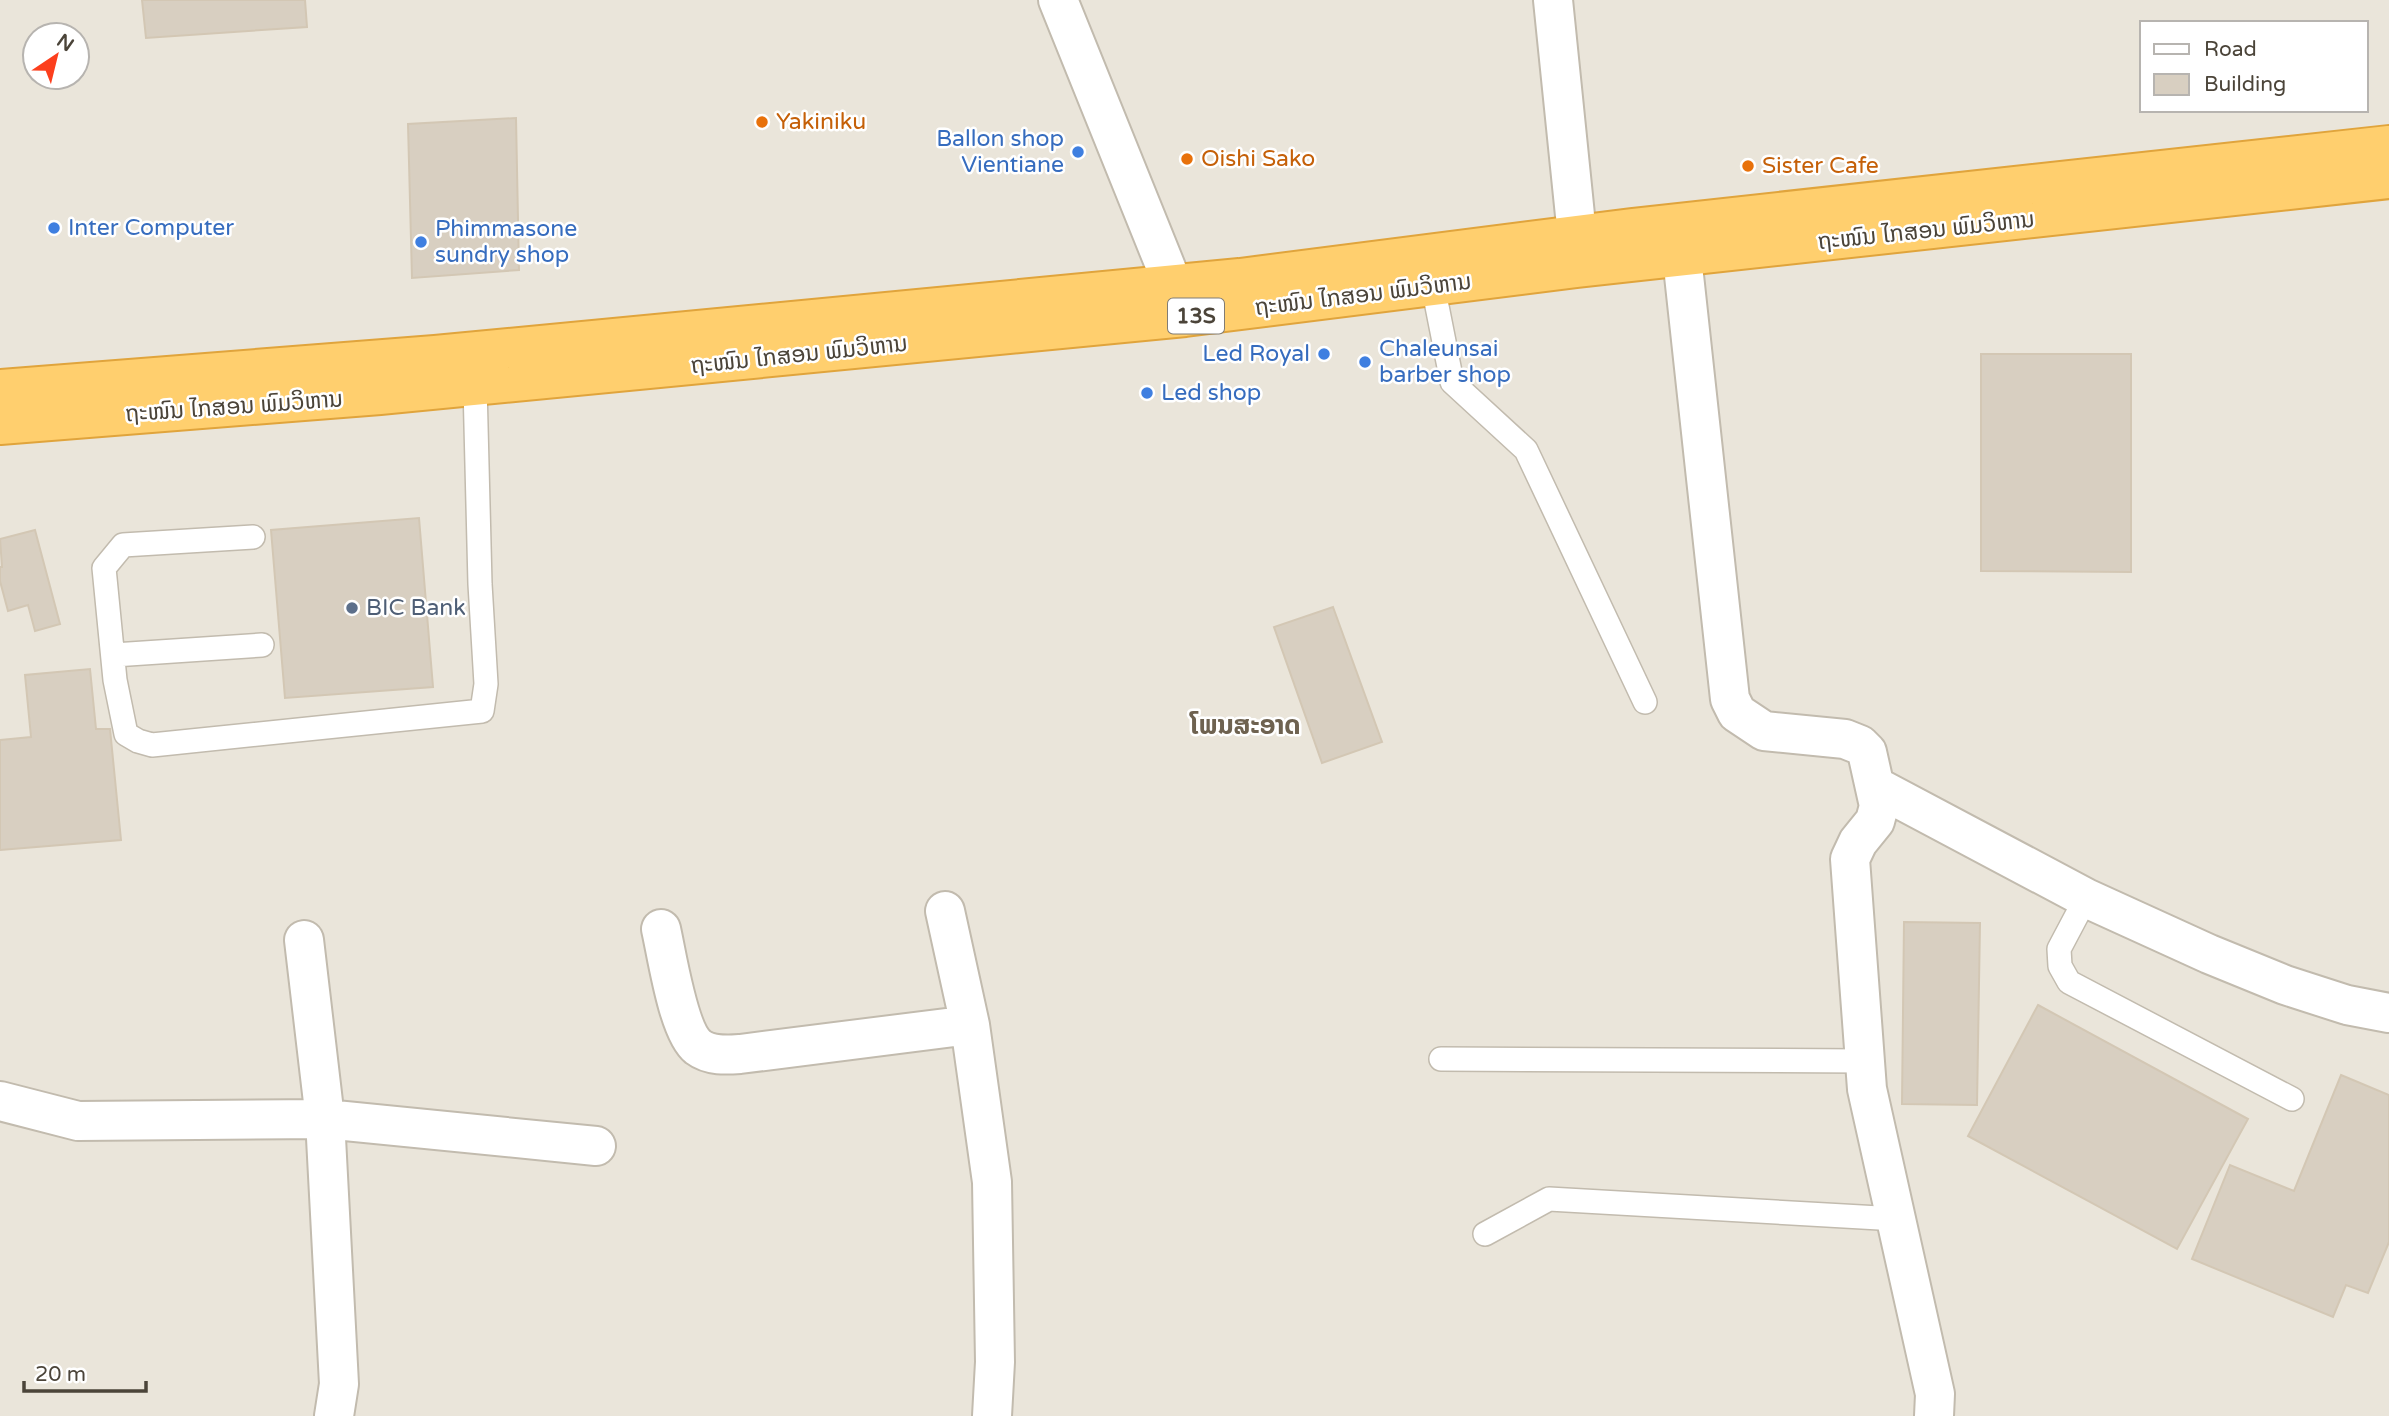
<svg xmlns="http://www.w3.org/2000/svg" width="2389" height="1416" font-family="'Varela Round','Noto Sans Lao',sans-serif">
<rect width="100%" height="100%" fill="#f6f3ec"/>
<!-- residential -->
<path fill="#eae5da" fill-rule="evenodd" d="M0,0H2389V1416H0ZM2142,23H2366V110H2142ZM35,35H77V77H35Z"/>
<!-- building -->
<path fill="#d8cfc1" stroke="#d3c7b4" stroke-width="2" d="M142,0H305L307,27L146,38Z
M516,118L519,270L412,278L408,124Z
M1981,354H2131V572L1981,571Z
M419,518L433,687L285,698L271,530Z
M35,530L60,624L35,631L28,605L8,611L0,581V567H2L0,539Z
M1333,607L1382,742L1322,763L1274,627Z
M90,669L96,729H110L121,840L0,850V740L31,737L25,675Z
M1904,922L1980,923L1977,1105L1902,1104Z
M2038,1005L2248,1119L2177,1249L1968,1136Z
M2341,1075L2389,1095V1242L2368,1293L2346,1285L2333,1317L2192,1259L2230,1165L2294,1191Z"/>
<g fill="none" stroke-linecap="round" stroke-linejoin="round">
<defs>
<path id="lane" d="M1433,286L1452,382L1526,450L1645,702
M253,537L123,545L104,568L115,680L126,734L138,741L152,745L482,711L486,684L480,584L475,386
M114,655L262,645
M2086,898L2059,949L2060,966L2069,982L2292,1099
M1441,1059L1864,1061
M1485,1234L1549,1199L1897,1219"/>
<path id="street" d="M1058,0L1173,285
M1553,0L1577,235
M1682,257L1730,699L1737,713L1764,731L1845,739L1860,745L1867,752L1879,806L1875,821L1858,842L1850,859L1867,1089L1935,1394L1934,1416
M1875,786L2086,898L2209,954L2285,985L2347,1005L2389,1013
M945,911L970,1025L992,1182L995,1362L992,1416
M661,929C667,955 678,1031 698,1047C710,1056 726,1055 740,1054L970,1025
M304,940L325,1119L339,1384L334,1416
M0,1101L78,1121L325,1119L596,1146"/>
<path id="highway" d="M0,389L435,355L1240,278L1632,228L2389,145
M0,425L380,395L1185,317L1577,268L2389,179"/>
</defs>
<!-- lane casing -->
<use href="#lane" stroke="#c2bbae" stroke-width="26"/>
<!-- street casing -->
<use href="#street" stroke="#c2bbae" stroke-width="42"/>
<!-- highway casing -->
<use href="#highway" stroke="#e0a43c" stroke-width="42"/>
<!-- lane -->
<use href="#lane" stroke="#fff" stroke-width="23"/>
<!-- street -->
<use href="#street" stroke="#fff" stroke-width="38"/>
<!-- highway -->
<use href="#highway" stroke="#ffcf6e" stroke-width="38"/>
</g>
<!-- markers -->
<g fill="#e8710a" stroke="#fff" stroke-width="2.5">
<circle cx="762" cy="122" r="7"/>
<circle cx="1187" cy="159" r="7"/>
<circle cx="1748" cy="166" r="7"/>
</g>
<g fill="#3f7fe0" stroke="#fff" stroke-width="2.5">
<circle cx="1078" cy="152" r="7"/>
<circle cx="54" cy="228" r="7"/>
<circle cx="421" cy="242" r="7"/>
<circle cx="1324" cy="354" r="7"/>
<circle cx="1365" cy="362" r="7"/>
<circle cx="1147" cy="393" r="7"/>
</g>
<circle fill="#5c6f8a" stroke="#fff" stroke-width="2.5" cx="352" cy="608" r="7"/>
<g text-anchor="middle" dominant-baseline="central" stroke-width="5" stroke-linejoin="round" paint-order="stroke">
<!-- shield labels -->
<rect fill="#fff" stroke="#817c74" stroke-width="2" x="1168" y="298.5" width="56" height="35" rx="5"/>
<g font-size="21" font-weight="bold" fill="#4b4439">
<text x="1196" y="316">13S</text>
</g>
<!-- food labels -->
<g font-size="23" fill="#c56008" stroke="#fff" text-anchor="start">
<text x="776" y="122">Yakiniku</text>
<text x="1201" y="159">Oishi Sako</text>
<text x="1762" y="166">Sister Cafe</text>
</g>
<!-- shop labels -->
<g font-size="23" fill="#366cbe" stroke="#fff" text-anchor="start">
<text x="1064" y="139" text-anchor="end">Ballon shop<tspan x="1064" dy="26">Vientiane</tspan></text>
<text x="68" y="228">Inter Computer</text>
<text x="435" y="229">Phimmasone<tspan x="435" dy="26">sundry shop</tspan></text>
<text x="1379" y="349">Chaleunsai<tspan x="1379" dy="26">barber shop</tspan></text>
<text x="1310" y="354" text-anchor="end">Led Royal</text>
<text x="1161" y="393">Led shop</text>
</g>
<!-- street labels -->
<g font-size="23" fill="#4b4439" stroke="#fff">
<text transform="translate(1926 231) rotate(-6)">ຖະໜົນ ໄກສອນ ພົມວິຫານ</text>
<text transform="translate(1363 295) rotate(-7)">ຖະໜົນ ໄກສອນ ພົມວິຫານ</text>
<text transform="translate(799 355) rotate(-6)">ຖະໜົນ ໄກສອນ ພົມວິຫານ</text>
<text transform="translate(234 407) rotate(-4)">ຖະໜົນ ໄກສອນ ພົມວິຫານ</text>
</g>
<!-- service labels -->
<g font-size="23" fill="#4e5e75" stroke="#fff" text-anchor="start">
<text x="366" y="608">BIC Bank</text>
</g>
<!-- quarter labels -->
<g font-size="26" font-weight="bold" fill="#6e6250" stroke="#fff">
<text x="1245" y="725">ໂພນສະອາດ</text>
</g>
</g>
<!-- legend -->
<rect x="2140" y="21" width="228" height="91" fill="#ffffff" stroke="#b7b4b0" stroke-width="2"/>
<rect x="2154" y="44" width="35" height="10" fill="#ffffff" stroke="#b7b4b0" stroke-width="2"/>
<text x="2204" y="56" font-size="21" fill="#4b4439">Road</text>
<rect x="2154" y="74" width="35" height="21" fill="#d8cfc1" stroke="#b7b4b0" stroke-width="2"/>
<text x="2204" y="91" font-size="21" fill="#4b4439">Building</text>
<!-- north arrow -->
<g transform="translate(56 56) rotate(35)"><circle r="33" fill="#ffffff" stroke="#b7b4b0" stroke-width="2"/>
<path d="M0-5L12 26L0 18L-12 26Z" fill="#fc3f1d"/>
<text y="-10" font-size="19" font-weight="bold" text-anchor="middle" fill="#4b4439">N</text>
</g>
<!-- scale -->
<path d="M24 1381v10h122v-10" fill="none" stroke="#4b4439" stroke-width="3.5"/>
<text x="35" y="1381" font-size="21" fill="#4b4439" stroke="#ffffff" stroke-width="5" paint-order="stroke">20 m</text>
</svg>
